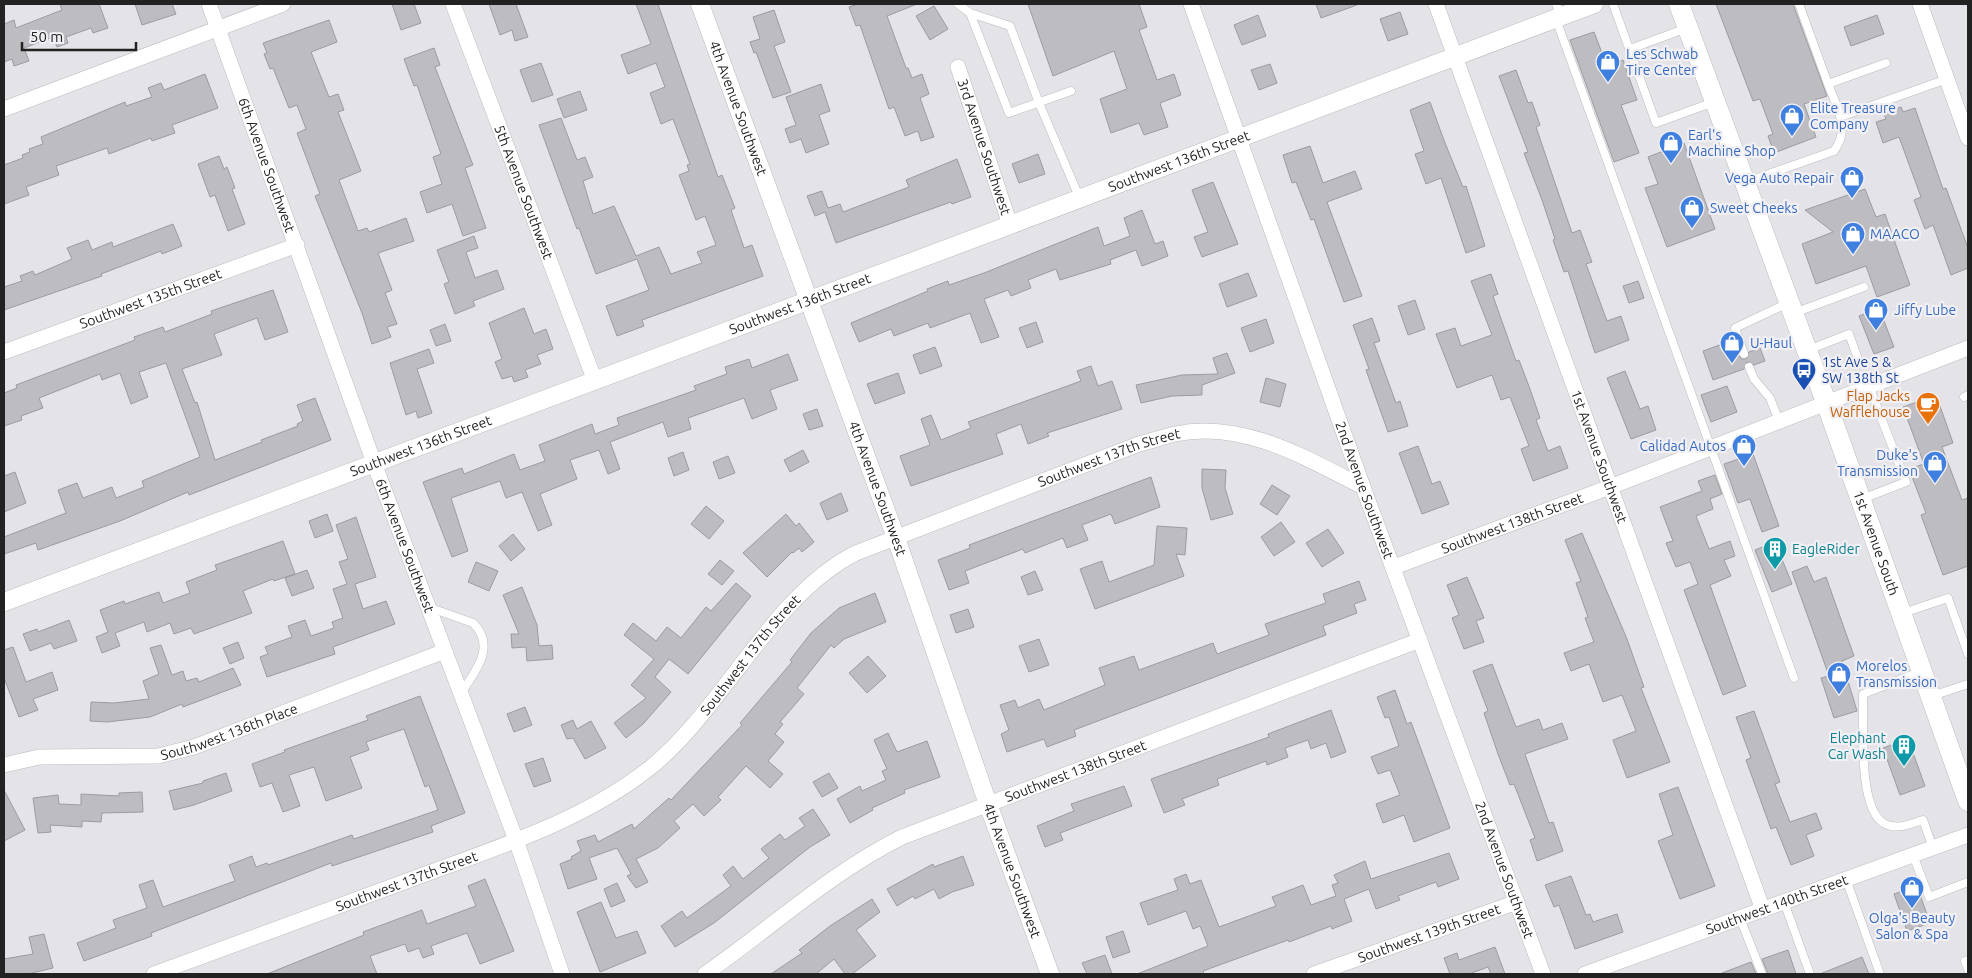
<svg xmlns="http://www.w3.org/2000/svg" width="1972" height="978" font-family="Ubuntu,sans-serif">
<rect width="100%" height="100%" fill="#e4e3e7"/>
<!-- building -->
<path fill="#bdbcc0" stroke="#9c9b9f" d="M60,4H99L108,28L93,33L91,28L66,37L68,43L57,47L53,37L24,48L29,61L14,66L12,59L4,62V24L14,20L16,28L62,10Z
M135,4H172L176,14L142,25Z
M392,4H414L421,23L401,30Z
M489,4H516L528,37L515,41L512,30L500,35Z
M636,4H658L718,177L722,175L735,208L731,210L744,248L752,245L763,276L642,320L644,326L617,336L606,306L649,290L637,259L596,274L579,228L577,229L539,125L561,118L577,160L585,157L593,177L583,181L593,214L614,206L636,256L659,247L671,274L702,263L697,252L716,245L705,216L696,220L679,175L689,171L687,165L690,164L673,119L661,124L650,93L665,87L656,63L628,74L621,55L651,44Z
M858,4H917L887,16L906,68H908L912,78L922,74L929,94L920,98L934,137L921,141L918,131L905,136L894,107L889,109L860,25L856,26L849,7Z
M1028,4H1139L1147,27L1139,30L1157,80L1174,74L1181,95L1160,103L1168,127L1144,135L1139,123L1111,133L1100,99L1127,89L1114,51L1053,76Z
M1316,4H1357V5L1321,18Z
M1716,4H1793L1827,96L1804,104L1816,137L1774,153L1768,136L1773,134L1760,99L1753,101Z
M934,6L948,29L930,40L916,16Z
M774,10L785,42L774,46L791,92L773,98L756,52L754,53L750,42L760,39L753,17Z
M1400,12L1408,34L1388,41L1380,19Z
M1258,15L1266,36L1242,45L1234,25Z
M1877,15L1884,34L1851,46L1844,27Z
M329,20L337,42L311,52L329,97L338,94L344,110L338,112L361,171L339,180L358,231L367,228L369,232L406,218L414,241L378,253L392,290L385,293L397,324L387,327L391,337L372,344L362,313L315,196L320,194L297,133L306,129L297,105L289,108L273,68L270,69L264,54L267,53L263,43Z
M1594,32L1607,66L1623,60L1637,100L1621,105L1639,153L1614,162L1570,40Z
M434,48L440,65L435,67L473,165L465,168L486,228L463,236L452,204L427,213L420,192L442,184L433,157L441,154L417,85L414,86L404,59Z
M541,63L553,95L532,102L520,70Z
M1270,64L1277,83L1259,90L1251,70Z
M1516,70L1528,103L1532,102L1540,125L1536,127L1572,233L1580,230L1592,262L1586,264L1607,321L1621,316L1629,340L1595,353L1568,271L1564,272L1553,240L1555,239L1542,200L1524,153L1528,152L1499,76Z
M205,74L218,108L172,125L175,133L152,141L151,138L109,154L107,148L56,166L59,175L26,187L29,195L4,204V165L23,158L22,155L30,152L29,149L43,144L41,137L125,102L126,106L152,97L148,88L161,83L164,90Z
M821,84L830,111L819,115L829,144L806,153L801,139L790,143L785,129L796,125L786,97Z
M580,91L587,110L564,118L557,99Z
M1430,102L1445,143L1463,187L1466,186L1485,246L1466,253L1441,178L1426,184L1415,154L1424,151L1410,110Z
M1901,107L1903,112L1915,108L1943,189L1946,188L1968,248V268L1951,275L1933,225L1925,229L1914,200L1921,197L1899,137L1883,143L1876,122L1886,119L1884,113Z
M1684,143L1715,229L1667,247L1645,188L1658,184L1648,157Z
M1310,146L1323,183L1355,171L1362,189L1327,202L1362,296L1344,302L1314,219L1311,220L1296,182L1292,183L1283,155Z
M1038,154L1045,174L1019,183L1012,164Z
M219,156L224,169L227,167L235,188L232,189L245,224L228,231L215,195L210,197L198,164Z
M957,159L971,197L952,204L951,202L836,243L825,212L815,216L807,196L822,191L828,208L840,204L843,212L909,187L906,180Z
M1213,182L1238,244L1202,257L1194,237L1208,232L1192,190Z
M1865,189L1876,217L1885,214L1910,285L1877,297L1866,266L1816,284L1802,244L1833,232L1805,210Z
M1142,210L1155,244L1163,241L1168,256L1142,266L1136,250L1110,260L1111,264L1060,280L1056,269L1028,280L1031,288L1011,296L1008,290L984,299L999,337L981,343L970,313L930,328L928,323L894,336L891,329L859,342L851,323L928,291L927,289L948,281L949,285L984,273L1098,227L1104,246L1130,236L1124,218Z
M173,224L182,246L162,254L161,251L101,274L102,276L4,310V287L22,281L20,276L33,271L35,275L72,259L67,248L88,240L92,250L112,242L113,247Z
M474,236L478,248L466,252L475,278L497,270L504,289L473,301L475,306L455,314L444,284L449,282L437,250Z
M1248,273L1257,296L1227,307L1219,284Z
M1491,274L1498,294L1493,296L1516,361L1519,360L1530,389L1540,418L1536,420L1548,451L1560,446L1568,468L1533,481L1521,449L1529,446L1510,397L1501,400L1492,375L1457,388L1436,334L1455,328L1461,346L1492,335L1471,281Z
M1638,281L1644,298L1629,303L1623,286Z
M273,290L288,332L265,340L257,318L214,334L222,355L182,369L195,403L197,402L215,460L262,442L261,440L298,426L297,424L303,421L297,405L315,398L331,440L189,495L188,492L120,521L38,550L36,543L4,554V537L66,513L58,490L77,483L83,498L112,487L116,498L144,487L142,481L200,457L166,363L139,372L148,397L131,404L120,373L102,380L100,374L39,398L43,408L21,416L22,420L4,426V393L17,388L16,385L135,340L134,337L163,327L165,332L212,314L211,311Z
M1415,300L1425,329L1408,335L1398,306Z
M524,308L534,334L546,329L553,349L537,355L541,364L525,370L528,377L514,382L512,376L502,379L495,362L502,359L489,323Z
M1879,308L1894,347L1874,354L1859,316Z
M1372,318L1380,341L1374,343L1396,403L1400,401L1408,426L1388,432L1366,370L1369,369L1353,325Z
M1266,319L1274,343L1250,352L1241,328Z
M1036,322L1043,342L1027,348L1019,328Z
M445,324L451,341L436,346L430,330Z
M1725,343L1730,359L1739,356L1742,359H1746L1749,352L1760,348L1765,361L1754,365L1747,362L1744,369L1713,380L1703,351Z
M935,347L942,366L920,374L913,355Z
M429,349L434,363L417,369L432,413L418,418L416,411L406,415L390,363Z
M1227,353L1235,373L1202,385V395L1172,396L1141,403L1136,385L1182,375L1218,374L1213,358Z
M788,354L798,380L770,390L777,409L752,419L744,398L688,418L691,429L668,437L663,422L610,442L620,469L608,474L599,450L570,460L577,479L540,494L552,525L538,531L522,492L506,498L500,481L451,498L468,551L452,557L423,482L462,468L464,474L514,454L520,470L545,461L539,445L592,424L595,434L619,425L617,418L696,390L694,386L727,374L725,367L749,359L752,368Z
M1091,366L1098,386L1112,381L1122,409L1047,433L1049,436L1028,444L1021,424L996,434L1003,454L911,486L900,456L930,445L921,419L931,415L941,440L971,428L968,422L1081,381L1077,371Z
M1625,371L1640,409L1648,406L1656,430L1631,439L1607,378Z
M898,373L905,393L875,404L867,384Z
M1266,378L1286,384L1280,407L1260,402Z
M1727,386L1737,412L1711,422L1701,395Z
M1931,397L1935,408L1940,406L1953,443L1942,447L1962,500L1968,498V566L1943,575L1921,515L1926,513L1909,469L1924,464L1903,407Z
M817,409L823,426L809,430L803,414Z
M1418,446L1432,484L1440,481L1449,504L1422,514L1399,453Z
M803,450L809,462L790,472L784,460Z
M683,452L689,470L674,476L668,458Z
M1753,454L1779,526L1762,532L1750,499L1738,503L1724,464Z
M728,456L735,473L719,479L713,462Z
M1202,469L1226,470L1225,488L1233,514L1211,520L1202,488Z
M15,472L26,503L4,512V476Z
M1715,475L1722,494L1710,499L1713,509L1696,516L1709,549L1730,541L1735,556L1724,560L1731,576L1710,585L1746,686L1723,695L1684,590L1698,584L1690,562L1676,567L1666,543L1673,541L1660,507L1702,491L1698,481Z
M1151,477L1160,507L1115,524L1111,514L1082,525L1088,540L1067,548L1063,538L1025,553L1023,549L965,571L969,583L949,590L938,560L970,548L969,545Z
M1272,485L1290,496L1277,515L1260,504Z
M841,493L848,511L827,520L820,503Z
M706,506L724,521L709,539L691,524Z
M327,514L333,531L315,538L309,521Z
M786,514L796,526L799,523L814,542L802,552L799,548L793,553L792,552L767,577L743,553Z
M356,517L376,577L355,584L363,609L386,601L395,624L333,647L335,654L267,677L260,657L268,654L265,647L292,637L288,626L305,620L311,636L334,628L332,622L343,618L333,589L347,584L339,562L348,559L336,525Z
M1281,522L1295,542L1274,556L1261,537Z
M1157,526L1187,528L1185,555L1176,554L1184,576L1095,609L1080,569L1102,561L1109,582L1154,565Z
M1328,529L1344,553L1322,567L1306,543Z
M1582,533L1627,639L1644,687L1641,688L1670,762L1627,778L1613,740L1636,731L1622,695L1603,702L1589,664L1571,671L1564,653L1594,642L1585,618L1588,617L1576,583L1581,581L1565,540Z
M513,534L525,549L511,561L499,546Z
M283,541L295,574L274,581L273,579L243,591L252,613L194,634L191,628L174,634L170,623L147,632L144,622L115,633L120,646L102,653L96,637L108,632L100,610L124,601L125,604L159,592L163,603L190,593L186,582L217,570L215,565Z
M1775,542L1792,584L1772,592L1755,550Z
M720,560L734,571L722,585L708,574Z
M476,562L498,571L489,591L468,582Z
M1807,566L1814,582L1826,577L1854,656L1842,661L1857,711L1834,718L1821,678L1829,676L1792,572Z
M307,570L314,588L292,596L285,578Z
M1035,571L1043,590L1028,595L1021,577Z
M1467,577L1484,618L1476,621L1484,642L1464,649L1452,618L1459,615L1447,585Z
M1359,581L1366,600L1354,604L1357,613L1323,626L1326,635L1074,730L1076,736L1047,747L1044,739L1007,752L1001,734L1009,730L1000,705L1015,700L1018,708L1039,699L1044,710L1105,685L1099,668L1134,656L1139,670L1213,643L1217,654L1269,635L1265,624L1326,603L1323,594Z
M736,583L751,596L688,674L669,659L655,677L671,692L643,724L626,738L614,723L646,698L631,685L654,659L624,635L633,623L656,641L667,627L681,638L706,607L711,611Z
M522,587L537,625L539,646L552,645L553,659L527,661L526,647L512,648L511,634H519L503,595Z
M875,593L886,622L844,639L834,648L831,645L797,688L804,694L780,722L783,724L775,734L784,742L768,761L783,774L770,788L746,766L718,797L721,800L704,816L693,804L674,821L680,828L658,848L636,859L648,882L636,888L627,876L631,874L617,848L589,858L597,879L568,889L560,864L572,859L571,857L581,851L577,841L595,835L598,842L632,824L634,829L669,798L671,800L742,725L740,723L792,662L790,660L811,633L839,608Z
M968,609L974,627L956,633L950,615Z
M69,620L77,641L54,649L51,643L30,651L23,634L37,629L38,632Z
M1039,639L1049,665L1029,672L1019,646Z
M238,642L244,658L230,664L223,648Z
M161,645L172,675L183,671L186,681L197,678L199,682L233,668L241,685L183,707L182,704L150,717L107,722L90,721L91,702L114,703L149,699L143,681L159,674L150,648Z
M13,647L26,682L52,672L58,690L33,699L38,710L19,717L4,678V650Z
M868,656L886,676L867,693L849,673Z
M1492,664L1516,727L1539,719L1543,730L1562,723L1568,739L1525,754L1549,823L1553,822L1563,851L1537,861L1530,840L1535,838L1514,784L1510,785L1498,754L1484,713L1488,711L1473,671Z
M1395,690L1407,724L1411,722L1450,828L1414,842L1404,815L1383,823L1376,804L1400,795L1390,770L1378,774L1371,757L1399,746L1389,717L1385,718L1377,697Z
M420,696L465,813L431,826L433,832L332,866L331,863L151,933L152,936L84,961L77,943L116,928L113,920L147,908L139,885L153,880L163,907L235,881L229,865L252,856L256,867L267,863L268,865L352,835L354,839L438,810L429,785L425,787L404,729L366,742L369,750L350,757L362,788L326,801L314,767L289,775L300,806L283,812L272,783L260,787L252,764L285,752L284,750L368,720L366,716Z
M525,707L532,725L514,732L507,714Z
M1331,710L1346,752L1331,758L1326,743L1311,749L1308,740L1285,748L1288,757L1267,765L1266,761L1217,779L1219,785L1182,799L1185,805L1164,813L1151,779L1269,737L1268,734Z
M1754,711L1780,782L1775,784L1790,822L1816,813L1822,829L1806,835L1814,856L1791,865L1776,827L1771,829L1746,760L1751,758L1736,717Z
M573,720L577,729L591,721L606,748L585,759L573,738L567,739L561,725Z
M888,733L897,752L927,741L940,777L904,790L905,793L872,808L873,810L850,823L837,799L860,786L862,791L886,780L882,771L887,769L874,740Z
M1908,739L1925,786L1900,795L1883,748Z
M543,758L551,781L534,787L525,764Z
M226,773L232,791L194,805L174,810L169,791L203,783V781Z
M829,773L838,788L822,797L813,782Z
M1124,786L1132,806L1060,833L1063,840L1045,847L1037,826L1074,811L1071,804Z
M1678,787L1715,886L1680,899L1658,841L1673,835L1659,794Z
M4,790L25,830L4,841Z
M142,792L143,812L102,813L101,822L82,821V827L50,825L51,832L38,833L33,798L58,795L59,804L81,805V794L119,796V793Z
M813,809L830,835L810,847L714,923L675,947L661,926L682,911L687,918L731,886L723,875L733,866L743,879L769,858L761,849L780,834L785,840L805,826L799,818Z
M1449,853L1459,879L1438,887L1436,882L1398,896L1400,900L1376,909L1369,889L1344,899L1352,921L1332,929L1331,926L1289,942L1288,940L1203,971L1204,974H1137L1208,946L1200,926L1193,929L1186,911L1148,925L1140,903L1178,890L1174,879L1186,874L1190,884L1201,880L1219,927L1276,906L1272,897L1303,885L1311,905L1336,896L1332,885L1338,883L1334,875L1365,861L1371,879Z
M963,856L974,885L952,892L939,899L934,889L915,899L913,896L897,906L887,889L933,864L934,867Z
M1571,876L1586,915L1590,914L1593,922L1617,914L1623,932L1575,949L1559,905L1554,907L1545,885Z
M485,879L514,951L480,964L467,933L431,946L434,954L423,958L419,948L408,952L405,944L370,956L377,974H267L364,935L363,932L422,910L427,924L476,906L468,886Z
M617,883L625,901L611,907L604,889Z
M1917,886L1930,923L1907,931L1894,894Z
M872,899L880,912L856,930L876,956L852,974H845L834,959L816,974H771L802,953L799,950L830,926Z
M601,902L616,938L637,931L646,953L600,972L577,912Z
M1123,931L1130,952L1113,958L1106,937Z
M44,934L53,968L28,974H4V959L33,954L29,937Z
M1495,947L1505,974H1491L1488,967L1469,974H1450L1444,958L1457,953L1459,960Z
M1788,950L1796,974H1768L1762,959Z
M1105,955L1112,974H1087L1082,963Z
M1862,957L1869,974H1820Z
M1751,962L1756,974H1722V973Z"/>
<g fill="none" stroke-linecap="round" stroke-linejoin="round">
<defs>
<path id="service" d="M958,4L970,13
M1556,4L1561,17
M1613,4L1656,123L1714,102
M1799,4L1828,84L1886,63
M1556,19L1794,678
M1630,49L1687,28
M1071,91L1009,113L970,13L1010,26L1039,103L1080,199
M1840,117L1947,79
M1746,182L1834,151C1851,128 1837,108 1828,84
M1794,313L1864,287
M1808,350L1849,334L1857,356
M1744,354L1735,328L1788,303
M1749,367L1754,379L1770,398L1779,421
M1964,397L1968,395
M1862,499L1906,482L1869,386
M428,607L473,623C497,646 475,672 461,693
M1903,613L1948,598L1968,654
M1922,671L1863,694C1864,723 1857,810 1885,824C1897,830 1911,824 1923,820L1933,848
M1932,696L1968,684
M1913,855L1929,897L1968,882
M1846,879L1880,974
M1784,902L1810,974
M1740,918L1762,974
M1965,961L1968,969"/>
<g id="minor">
<path id="s1" d="M209,4L374,463L516,840L562,974"/>
<path id="s2" d="M453,4L595,381"/>
<path id="s3" d="M1191,4L1363,487L1543,974"/>
<path id="s4" d="M1436,4L1763,910"/>
<path d="M1920,4L1968,138"/>
<path id="s5" d="M958,67L1010,225"/>
<path d="M4,109L283,4"/>
<path id="s6" d="M4,352L297,245"/>
<path id="s7" d="M1394,567L1610,487L1968,348"/>
<path id="s8" d="M4,765L39,757L158,756L194,747L445,651"/>
<path id="s9" d="M154,974C244,941 334,908 423,875C501,846 585,820 651,767C725,707 772,595 856,553L1139,444C1151,441 1163,437 1175,434C1243,420 1306,458 1363,487"/>
<path id="s10" d="M705,974C771,928 830,873 902,837L1420,640"/>
<path id="s11" d="M1314,974L1517,902"/>
<path id="s12" d="M1585,974L1968,835"/>
</g>
<g id="tertiary">
<path id="s13" d="M700,4L896,538L988,804L1050,974"/>
<path id="s14" d="M4,602L1010,225L1594,4"/>
</g>
<g id="secondary">
<path id="s15" d="M1679,4L1826,402L1968,801"/>
</g>
</defs>
<!-- service casing -->
<use href="#service" stroke="#bcbbbf" stroke-width="9"/>
<!-- minor casing -->
<use href="#minor" stroke="#bcbbbf" stroke-width="16"/>
<!-- tertiary casing -->
<use href="#tertiary" stroke="#bcbbbf" stroke-width="19"/>
<!-- secondary casing -->
<use href="#secondary" stroke="#bcbbbf" stroke-width="21"/>
<!-- service -->
<use href="#service" stroke="#fff" stroke-width="8"/>
<!-- minor -->
<use href="#minor" stroke="#fff" stroke-width="15"/>
<!-- tertiary -->
<use href="#tertiary" stroke="#fff" stroke-width="18"/>
<!-- secondary -->
<use href="#secondary" stroke="#fff" stroke-width="20"/>
</g>
<!-- icons -->
<defs>
<symbol id="shop-pin" viewBox="-11 -11 22 30"><path d="M0 17L-7.5 6A9.5 9.5 0 1 1 7.5 6Z" fill="#3f7fe0" stroke="#f2f0f5"/><path d="M-5-2.5h2.3a2.7 3.5 0 0 1 5.4 0H5L5.5 6h-11ZM-1.5-2.5h3a1.5 2.3 0 0 0-3 0Z" fill="#fff"/></symbol>
<symbol id="bus-pin" viewBox="-11 -11 22 30"><path d="M0 17L-7.5 6A9.5 9.5 0 1 1 7.5 6Z" fill="#1a4fb4" stroke="#f2f0f5"/><path d="M-5-6H5V4H4V6H2V4H-2V6H-4V4H-5ZM-3.5-4V0h7V-4ZM-3.5 1.2v1.5H-2V1.2ZM2 1.2v1.5H3.5V1.2Z" fill="#fff"/></symbol>
<symbol id="cafe-pin" viewBox="-11 -11 22 30"><path d="M0 17L-7.5 6A9.5 9.5 0 1 1 7.5 6Z" fill="#e8710a" stroke="#f2f0f5"/><path d="M-5.5-4.5H6V0H3Q3 3.5 0 3.5H-2.5Q-5.5 3.5-5.5 0ZM3-3.2v2h1.7v-2ZM-6 4.5H4V6H-6Z" fill="#fff"/></symbol>
<symbol id="building-pin" viewBox="-11 -11 22 30"><path d="M0 17L-7.5 6A9.5 9.5 0 1 1 7.5 6Z" fill="#0f9aa8" stroke="#f2f0f5"/><path d="M-4-6H4V6H1V3H-1V6H-4ZM-2.5-4.3h1.7v1.8h-1.7ZM.8-4.3h1.7v1.8H.8ZM-2.5-1h1.7V.8h-1.7ZM.8-1h1.7V.8H.8Z" fill="#fff"/></symbol>
</defs>
<g fill-rule="evenodd">
<use href="#shop-pin" x="1594" y="48" width="28" height="38"/>
<use href="#shop-pin" x="1778" y="102" width="28" height="38"/>
<use href="#shop-pin" x="1657" y="129" width="28" height="38"/>
<use href="#shop-pin" x="1838" y="164" width="28" height="38"/>
<use href="#shop-pin" x="1678" y="194" width="28" height="38"/>
<use href="#shop-pin" x="1839" y="220" width="28" height="38"/>
<use href="#shop-pin" x="1862" y="296" width="28" height="38"/>
<use href="#shop-pin" x="1718" y="329" width="28" height="38"/>
<use href="#bus-pin" x="1790" y="356" width="28" height="38"/>
<use href="#cafe-pin" x="1914" y="390" width="28" height="38"/>
<use href="#shop-pin" x="1730" y="432" width="28" height="38"/>
<use href="#shop-pin" x="1921" y="449" width="28" height="38"/>
<use href="#building-pin" x="1761" y="535" width="28" height="38"/>
<use href="#shop-pin" x="1825" y="660" width="28" height="38"/>
<use href="#building-pin" x="1890" y="732" width="28" height="38"/>
<use href="#shop-pin" x="1898" y="874" width="28" height="38"/>
</g>
<g text-anchor="middle" dominant-baseline="central" stroke-width="4.5" stroke-linejoin="round" paint-order="stroke">
<!-- shop labels -->
<g font-size="14" fill="#366cbe" stroke="#f2f0f5" text-anchor="start">
<text x="1626" y="54">Les Schwab<tspan x="1626" dy="16">Tire Center</tspan></text>
<text x="1810" y="108">Elite Treasure<tspan x="1810" dy="16">Company</tspan></text>
<text x="1688" y="135">Earl's<tspan x="1688" dy="16">Machine Shop</tspan></text>
<text x="1834" y="178" text-anchor="end">Vega Auto Repair</text>
<text x="1710" y="208">Sweet Cheeks</text>
<text x="1870" y="234">MAACO</text>
<text x="1894" y="310">Jiffy Lube</text>
<text x="1750" y="343">U-Haul</text>
<text x="1726" y="446" text-anchor="end">Calidad Autos</text>
<text x="1918" y="455" text-anchor="end">Duke's<tspan x="1918" dy="16">Transmission</tspan></text>
<text x="1856" y="666">Morelos<tspan x="1856" dy="16">Transmission</tspan></text>
<text x="1912" y="918" text-anchor="middle">Olga's Beauty<tspan x="1912" dy="16">Salon &amp; Spa</tspan></text>
</g>
<!-- street labels -->
<g font-size="14" fill="#222223" stroke="#f2f0f5">
<text stroke="none"><textPath href="#s13" startOffset="111">4th Avenue Southwest</textPath></text>
<text stroke="none"><textPath href="#s5" startOffset="84">3rd Avenue Southwest</textPath></text>
<text stroke="none"><textPath href="#s14" startOffset="1255">Southwest 136th Street</textPath></text>
<text stroke="none"><textPath href="#s1" startOffset="171">6th Avenue Southwest</textPath></text>
<text stroke="none"><textPath href="#s2" startOffset="201">5th Avenue Southwest</textPath></text>
<text stroke="none"><textPath href="#s6" startOffset="156">Southwest 135th Street</textPath></text>
<text stroke="none"><textPath href="#s14" startOffset="850">Southwest 136th Street</textPath></text>
<text stroke="none"><textPath href="#s14" startOffset="445">Southwest 136th Street</textPath></text>
<text stroke="none"><textPath href="#s4" startOffset="481">1st Avenue Southwest</textPath></text>
<text stroke="none"><textPath href="#s9" startOffset="1109">Southwest 137th Street</textPath></text>
<text stroke="none"><textPath href="#s13" startOffset="516">4th Avenue Southwest</textPath></text>
<text stroke="none"><textPath href="#s3" startOffset="516">2nd Avenue Southwest</textPath></text>
<text stroke="none"><textPath href="#s7" startOffset="126">Southwest 138th Street</textPath></text>
<text stroke="none"><textPath href="#s15" startOffset="574">1st Avenue South</textPath></text>
<text stroke="none"><textPath href="#s1" startOffset="576">6th Avenue Southwest</textPath></text>
<text stroke="none"><textPath href="#s9" startOffset="690">Southwest 137th Street</textPath></text>
<text stroke="none"><textPath href="#s8" startOffset="230">Southwest 136th Place</textPath></text>
<text stroke="none"><textPath href="#s10" startOffset="426">Southwest 138th Street</textPath></text>
<text stroke="none"><textPath href="#s13" startOffset="921">4th Avenue Southwest</textPath></text>
<text stroke="none"><textPath href="#s3" startOffset="921">2nd Avenue Southwest</textPath></text>
<text stroke="none"><textPath href="#s9" startOffset="269">Southwest 137th Street</textPath></text>
<text stroke="none"><textPath href="#s12" startOffset="204">Southwest 140th Street</textPath></text>
<text stroke="none"><textPath href="#s11" startOffset="122">Southwest 139th Street</textPath></text>
</g>
<!-- transit labels -->
<g font-size="14" fill="#164399" stroke="#f2f0f5" text-anchor="start">
<text x="1822" y="362">1st Ave S &amp;<tspan x="1822" dy="16">SW 138th St</tspan></text>
</g>
<!-- food labels -->
<g font-size="14" fill="#c56008" stroke="#f2f0f5" text-anchor="end">
<text x="1910" y="396">Flap Jacks<tspan x="1910" dy="16">Wafflehouse</tspan></text>
</g>
<!-- culture labels -->
<g font-size="14" fill="#0d838f" stroke="#f2f0f5" text-anchor="start">
<text x="1792" y="549">EagleRider</text>
<text x="1886" y="738" text-anchor="end">Elephant<tspan x="1886" dy="16">Car Wash</tspan></text>
</g>
</g>
<!-- border -->
<rect width="1972" height="978" fill="none" stroke="#222223" stroke-width="10"/>
<!-- scale -->
<path d="M22 42v8h114v-8" fill="none" stroke="#222223" stroke-width="2.5"/>
<text x="30" y="42" font-size="15" fill="#222223" stroke="#f2f0f5" stroke-width="4" paint-order="stroke">50 m</text>
</svg>
